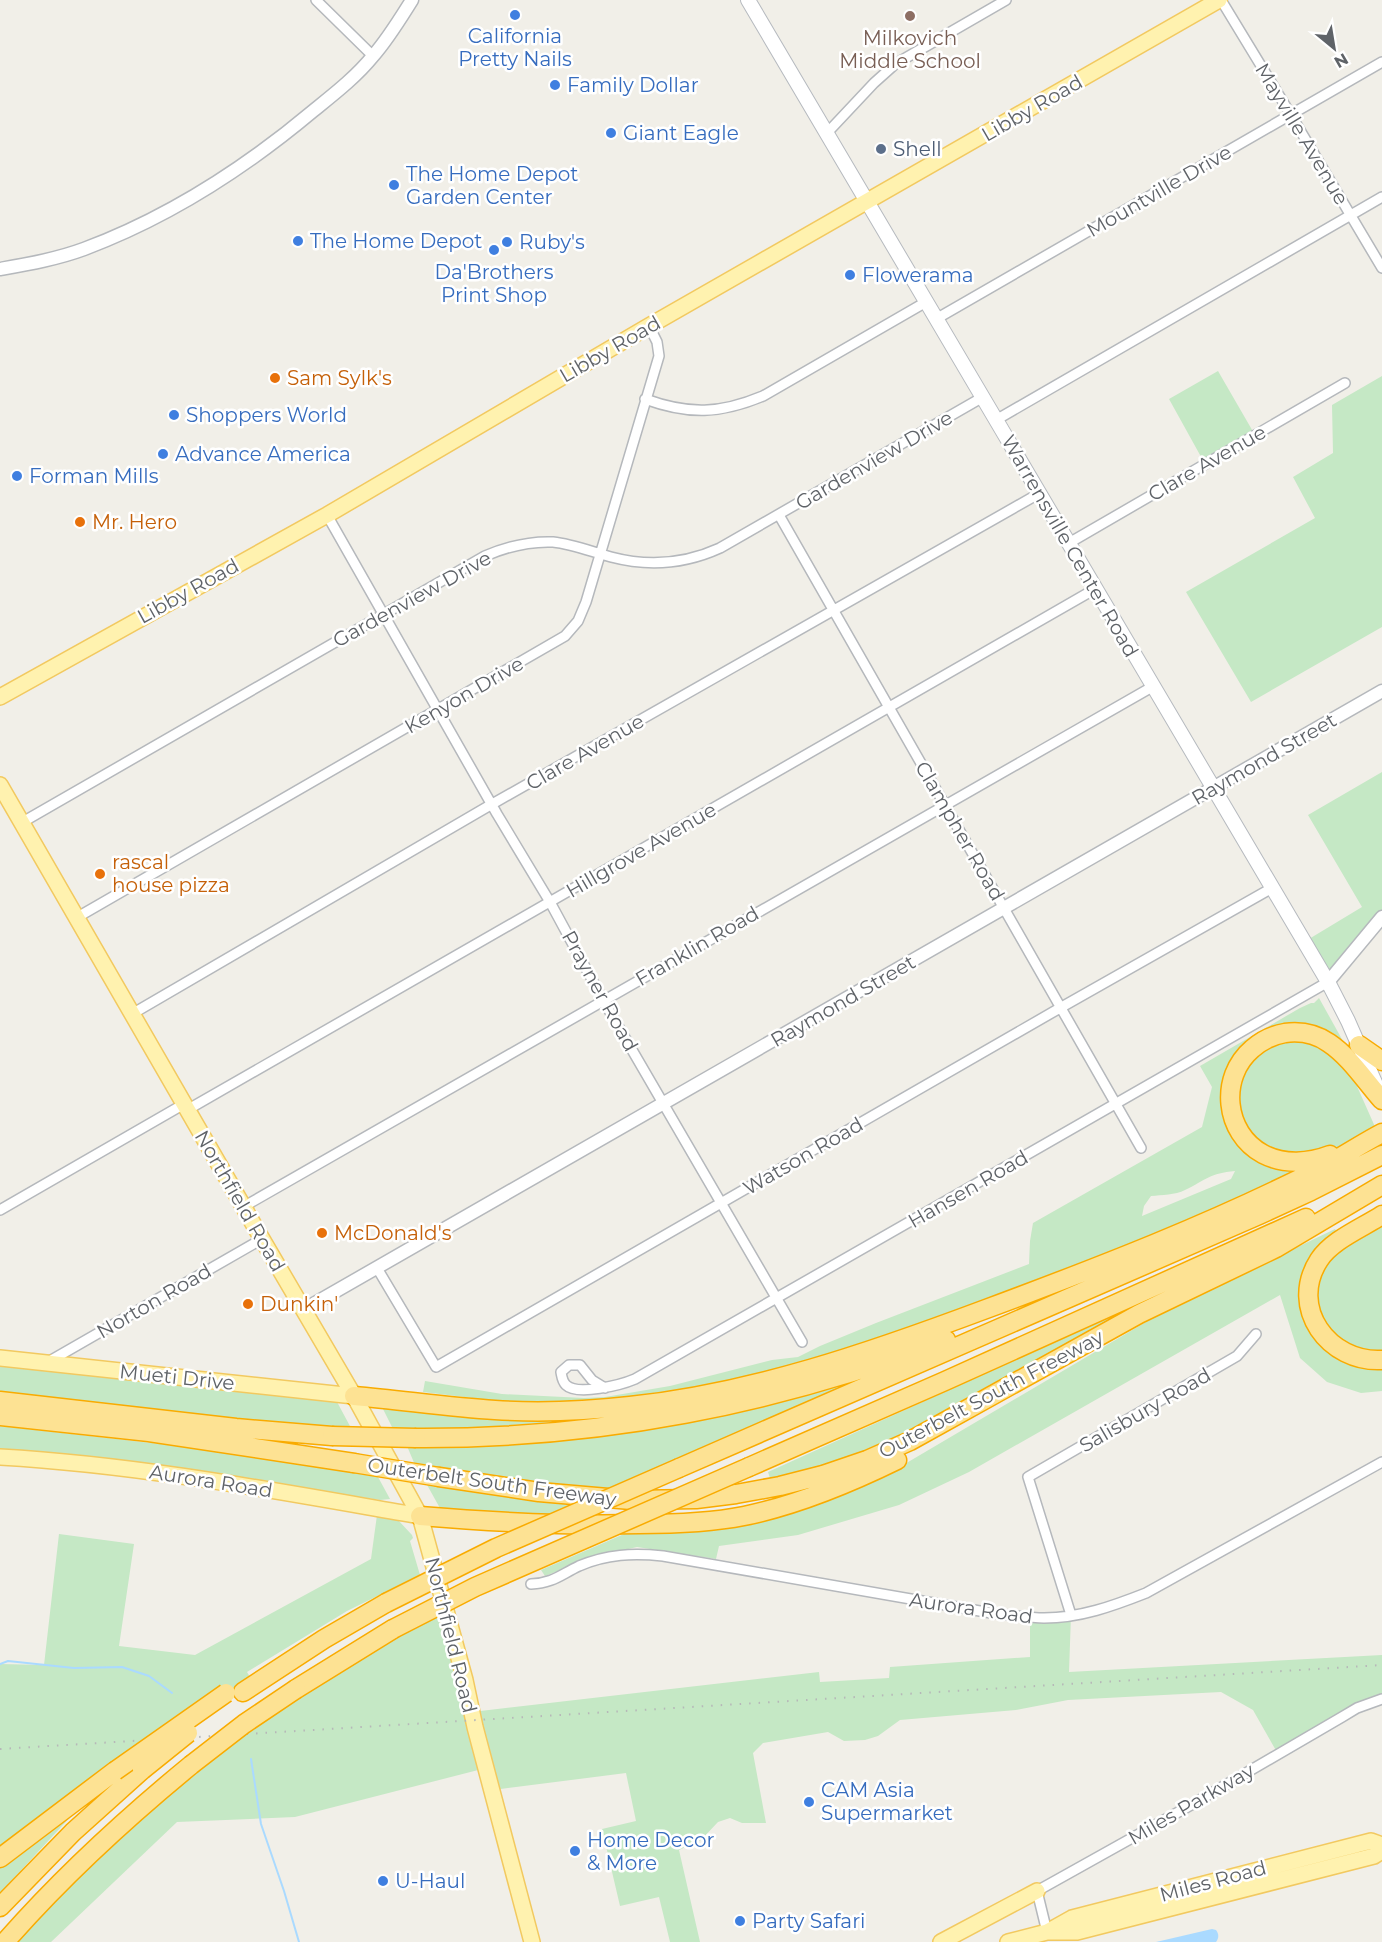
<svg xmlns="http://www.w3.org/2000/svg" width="1382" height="1942" font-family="Montserrat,sans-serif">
<rect width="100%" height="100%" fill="#f1efe8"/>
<!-- green -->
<path fill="#c5e8c5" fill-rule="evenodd" d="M1218,371L1255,435L1205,464L1169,399Z
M1382,376V627L1251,702L1186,592L1315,518L1293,477L1333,453L1332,405Z
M1382,772V917L1328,982L1304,942L1362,907L1308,815Z
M1319,998L1353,1059L1312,1031L1237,1055L1235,1136L1304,1168L1280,1183L1003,1297L800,1365L673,1393L565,1404L489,1400L423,1392L425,1381L502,1394L584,1398L605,1397L670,1386L772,1360L798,1357L820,1346L876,1323L1029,1264L1030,1241L1033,1223L1202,1127L1212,1087L1200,1066L1300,1008L1311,1003H1314ZM1235,1171L1231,1179L1142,1216L1144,1206L1151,1196C1162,1195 1175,1195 1185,1190C1206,1180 1210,1173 1235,1171Z
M1282,1039L1317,1041L1352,1075L1376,1129L1334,1149L1305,1156L1266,1150L1245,1130L1236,1092L1250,1058Z
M1382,1222V1354H1364L1329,1335L1314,1303L1317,1277L1330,1253Z
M1335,1229L1339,1236L1312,1266L1316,1333L1382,1365V1391L1361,1393L1327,1382L1300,1358L1280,1295L969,1472L899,1505L798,1535L719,1546L716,1559L637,1547L594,1557L545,1576L541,1570L638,1528L676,1530L898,1468L1168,1309Z
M1117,1314L1120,1318L928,1424L849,1461L771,1481L768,1472Z
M0,1363L336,1400L351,1428L245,1420L0,1392Z
M864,1378L598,1493L415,1465L407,1446L768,1402Z
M394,1405L406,1411L477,1417L554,1419V1422L457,1429L396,1430L392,1427L383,1409Z
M0,1426L161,1444L265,1458L378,1477L390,1499L380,1500L109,1459L0,1453Z
M426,1483L569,1505L539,1519L441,1510Z
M377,1515L398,1520L412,1535L413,1538L410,1541L420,1575L347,1611L247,1672L250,1677L168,1733L0,1858V1664L44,1665L59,1534L134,1544L119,1646L195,1655L371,1559Z
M443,1599L472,1712L819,1672L820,1682L889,1678L890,1667L1030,1657V1617L1071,1615L1069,1672L1382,1655V1699L1278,1754L1253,1710L1221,1692L1068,1700L1016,1710L900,1720L878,1736L865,1740L844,1741L828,1732L763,1743L753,1753L766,1823H742L730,1818L718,1822L701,1840L679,1850L700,1942H670L659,1897L620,1906L602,1829L636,1821L626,1773L493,1790L486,1768L295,1817L177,1822L51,1942H17L58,1885L191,1765Z
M75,1812L0,1893V1865Z"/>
<!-- water -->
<path fill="#aadaff" d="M1212,1929L1216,1930C1219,1934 1219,1938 1216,1942H1156Z"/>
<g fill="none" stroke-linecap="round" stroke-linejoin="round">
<!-- stream -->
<path stroke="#aadaff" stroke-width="2" d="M0,1664L8,1661L74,1668L122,1667L149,1676L172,1693
M251,1759L261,1824L284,1891L299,1942"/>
<defs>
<path id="minor" d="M316,0L373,56
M1221,0L1291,115L1382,268
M897,63L1006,0
M827,133L874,83L893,66
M936,319L1382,62
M645,399C689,415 720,414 763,396L926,302
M996,420L1382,197
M327,515L497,814L550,902L603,1000L802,1342
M779,515L1141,1148
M1069,543L1345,383
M21,823L485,556C506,547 529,541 553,542C573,544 592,552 611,557C649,567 685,564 720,548L983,397
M76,918L565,636L578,621L586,602L659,356L657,342L649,326
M132,1014L487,807L1040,493
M187,1110L1095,589
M243,1207L1152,687
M0,1210L184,1104
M377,1268L436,1367L1060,1008L1272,888
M48,1362L262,1239
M605,1388L592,1380L580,1365H569L561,1372C562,1377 562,1381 566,1385C577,1396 621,1385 635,1379L1328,982
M531,1584C553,1583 560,1575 579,1566C607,1554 633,1553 663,1556L997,1614C1013,1615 1029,1618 1044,1618C1080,1618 1113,1606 1146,1593L1382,1462
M1071,1615L1028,1477L1237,1356L1256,1334
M1047,1932L1037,1891L1191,1805L1342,1717L1357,1708L1382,1699"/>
<path id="tertiary" d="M0,269C28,264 57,259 84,249C167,218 245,168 313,111C334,94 356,77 373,56C388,39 400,19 412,0
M1328,982L1382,917
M303,1310L1382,691"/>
<path id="secondary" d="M748,0L1328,982L1348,1021L1377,1087"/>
<path id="primary" d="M0,697L327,515L649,326L1219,0
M0,785L262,1239L354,1396L420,1516L465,1680L475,1727L532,1942
M0,1358L354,1396
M0,1457C141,1465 281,1492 420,1516
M1050,1932H1077L1374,1856L1382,1851
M941,1942L1037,1891
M1008,1942L1047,1932L1072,1918L1371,1841L1382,1845"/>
<path id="motorway" d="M1359,1045L1382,1061
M1330,1155C1309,1163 1284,1165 1263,1154C1224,1133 1219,1077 1252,1049C1261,1041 1273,1035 1285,1033C1300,1031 1316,1034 1329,1043C1350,1057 1366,1082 1382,1100
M1382,1215C1362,1228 1332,1240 1319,1260C1288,1308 1329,1363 1382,1360
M354,1396C401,1400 448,1407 495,1410C540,1413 585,1411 630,1406C753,1393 871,1352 986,1309C1099,1267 1213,1223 1321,1168C1342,1157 1361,1144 1382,1133
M0,1401L236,1428L332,1436
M0,1416L149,1432L354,1463
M416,1438C602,1439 772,1405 946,1340
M749,1467L945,1381L1306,1218
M679,1468L1259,1215L1311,1191L1382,1155
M439,1477L539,1492L631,1500L696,1499L736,1494L780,1486L823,1475L867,1460L910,1441L1139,1314L1276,1248L1382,1185
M420,1516C493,1522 566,1526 639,1524C674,1524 709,1523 744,1516C798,1505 848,1484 897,1460
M296,1689L393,1629
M243,1692L324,1639L386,1603
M0,1858L115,1771
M0,1907L73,1832L142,1770
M5,1942C62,1877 124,1820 191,1765"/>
</defs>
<!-- minor casing -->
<use href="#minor" stroke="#b5b8bc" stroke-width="12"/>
<!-- tertiary casing -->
<use href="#tertiary" stroke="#b5b8bc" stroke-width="15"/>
<!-- secondary casing -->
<use href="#secondary" stroke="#b6babf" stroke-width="16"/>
<!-- primary casing -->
<use href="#primary" stroke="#f2c960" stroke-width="18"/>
<!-- motorway casing -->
<use href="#motorway" stroke="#f9ab00" stroke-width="21"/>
<!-- minor -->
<use href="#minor" stroke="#fff" stroke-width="9"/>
<!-- tertiary -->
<use href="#tertiary" stroke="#fff" stroke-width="12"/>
<!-- secondary -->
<use href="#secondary" stroke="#fff" stroke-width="14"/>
<!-- primary -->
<use href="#primary" stroke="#fff2af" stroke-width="15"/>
<!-- motorway -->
<use href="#motorway" stroke="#fde293" stroke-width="18"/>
<!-- rail -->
<path stroke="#b6b7b8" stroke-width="2" stroke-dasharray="1.5 8" stroke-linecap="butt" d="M0,1749L1382,1665"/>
<defs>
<path id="motorway-bridge" d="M332,1436L416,1438
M354,1463L439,1477
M386,1603L496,1548L679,1468
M393,1629L475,1587L749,1467
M191,1765L244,1724L296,1689
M142,1770L188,1733
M115,1771L226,1693"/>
</defs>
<!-- motorway-bridge casing -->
<use href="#motorway-bridge" stroke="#f9ab00" stroke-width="21" stroke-linecap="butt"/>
<!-- motorway-bridge -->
<use href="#motorway-bridge" stroke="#fde293" stroke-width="18"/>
</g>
<!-- markers -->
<g fill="#3f7fe0" stroke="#fff" stroke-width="2">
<circle cx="515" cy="15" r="6"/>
<circle cx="555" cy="85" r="6"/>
<circle cx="611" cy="133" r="6"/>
<circle cx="394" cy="185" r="6"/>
<circle cx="298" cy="241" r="6"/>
<circle cx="507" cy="242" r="6"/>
<circle cx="494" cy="250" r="6"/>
<circle cx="850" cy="275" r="6"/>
<circle cx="174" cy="415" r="6"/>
<circle cx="163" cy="454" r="6"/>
<circle cx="17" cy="476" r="6"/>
<circle cx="809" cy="1802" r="6"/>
<circle cx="575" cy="1851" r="6"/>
<circle cx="383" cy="1881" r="6"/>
<circle cx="740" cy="1921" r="6"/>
</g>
<circle fill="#8d6e63" stroke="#fff" stroke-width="2" cx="910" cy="16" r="6"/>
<circle fill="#5c6f8a" stroke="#fff" stroke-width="2" cx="881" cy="149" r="6"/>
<g fill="#e8710a" stroke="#fff" stroke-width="2">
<circle cx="275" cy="378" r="6"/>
<circle cx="80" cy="522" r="6"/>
<circle cx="100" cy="874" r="6"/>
<circle cx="322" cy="1233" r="6"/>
<circle cx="248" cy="1304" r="6"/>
</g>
<g text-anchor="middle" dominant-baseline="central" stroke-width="5" stroke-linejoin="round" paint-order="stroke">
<!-- shop labels -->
<g font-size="20" fill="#366cbe" stroke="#fff" text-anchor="start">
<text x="515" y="36" text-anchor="middle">California<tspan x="515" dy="23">Pretty Nails</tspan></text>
<text x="567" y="85">Family Dollar</text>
<text x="623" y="133">Giant Eagle</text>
<text x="406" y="174">The Home Depot<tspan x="406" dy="23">Garden Center</tspan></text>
<text x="310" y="241">The Home Depot</text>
<text x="519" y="242">Ruby's</text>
<text x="494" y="272" text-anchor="middle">Da'Brothers<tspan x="494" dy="23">Print Shop</tspan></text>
<text x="862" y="275">Flowerama</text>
<text x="186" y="415">Shoppers World</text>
<text x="175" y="454">Advance America</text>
<text x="29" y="476">Forman Mills</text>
<text x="821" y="1790">CAM Asia<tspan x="821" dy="23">Supermarket</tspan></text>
<text x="587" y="1840">Home Decor<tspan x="587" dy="23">&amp; More</tspan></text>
<text x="395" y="1881">U-Haul</text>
<text x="752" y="1921">Party Safari</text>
</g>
<!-- education labels -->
<g font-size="20" fill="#785e54" stroke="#fff">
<text x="910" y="38">Milkovich<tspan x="910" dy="23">Middle School</tspan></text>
</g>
<!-- street labels -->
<g font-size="20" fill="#5f6368" stroke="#fff">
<text transform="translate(1032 108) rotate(-30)">Libby Road</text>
<text transform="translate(1302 134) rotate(59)">Mayville Avenue</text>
<text transform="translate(1159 191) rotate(-30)">Mountville Drive</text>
<text transform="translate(610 349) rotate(-30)">Libby Road</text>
<text transform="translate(874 460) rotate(-30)">Gardenview Drive</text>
<text transform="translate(1207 463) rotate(-30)">Clare Avenue</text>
<text transform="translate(1070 546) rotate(60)">Warrensville Center Road</text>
<text transform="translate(188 591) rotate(-29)">Libby Road</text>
<text transform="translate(412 599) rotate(-29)">Gardenview Drive</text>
<text transform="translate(464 695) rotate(-30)">Kenyon Drive</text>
<text transform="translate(585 752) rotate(-30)">Clare Avenue</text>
<text transform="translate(1264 759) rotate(-30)">Raymond Street</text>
<text transform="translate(960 831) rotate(60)">Clampher Road</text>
<text transform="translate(641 850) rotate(-30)">Hillgrove Avenue</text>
<text transform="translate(697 946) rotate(-30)">Franklin Road</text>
<text transform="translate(600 991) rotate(61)">Prayner Road</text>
<text transform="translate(843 1001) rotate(-30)">Raymond Street</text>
<text transform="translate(803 1156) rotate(-30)">Watson Road</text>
<text transform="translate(968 1189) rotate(-30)">Hansen Road</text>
<text transform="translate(240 1201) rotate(60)">Northfield Road</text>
<text transform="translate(154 1301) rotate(-30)">Norton Road</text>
<text transform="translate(177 1377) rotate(6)">Mueti Drive</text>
<text transform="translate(991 1394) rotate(-28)">Outerbelt South Freeway</text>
<text transform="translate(1145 1410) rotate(-30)">Salisbury Road</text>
<text transform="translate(211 1481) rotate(9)">Aurora Road</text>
<text transform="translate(492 1482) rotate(8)">Outerbelt South Freeway</text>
<text transform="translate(971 1608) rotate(8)">Aurora Road</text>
<text transform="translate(451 1635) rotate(76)">Northfield Road</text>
<text transform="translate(1191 1804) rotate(-30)">Miles Parkway</text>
<text transform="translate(1213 1881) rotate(-15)">Miles Road</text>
</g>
<!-- service labels -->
<g font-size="20" fill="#4e5e75" stroke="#fff" text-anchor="start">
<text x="893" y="149">Shell</text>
</g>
<!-- food labels -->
<g font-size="20" fill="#c56008" stroke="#fff" text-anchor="start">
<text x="287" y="378">Sam Sylk's</text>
<text x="92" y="522">Mr. Hero</text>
<text x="112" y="862">rascal<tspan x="112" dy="23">house pizza</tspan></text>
<text x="334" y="1233">McDonald's</text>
<text x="260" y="1304">Dunkin'</text>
</g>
</g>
<!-- north arrow -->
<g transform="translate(1334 48) rotate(150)" stroke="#ffffff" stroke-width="4.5" paint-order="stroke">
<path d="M0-4.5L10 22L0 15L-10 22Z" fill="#5f6368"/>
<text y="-9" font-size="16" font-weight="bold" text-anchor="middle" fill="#5f6368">N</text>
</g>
</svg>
